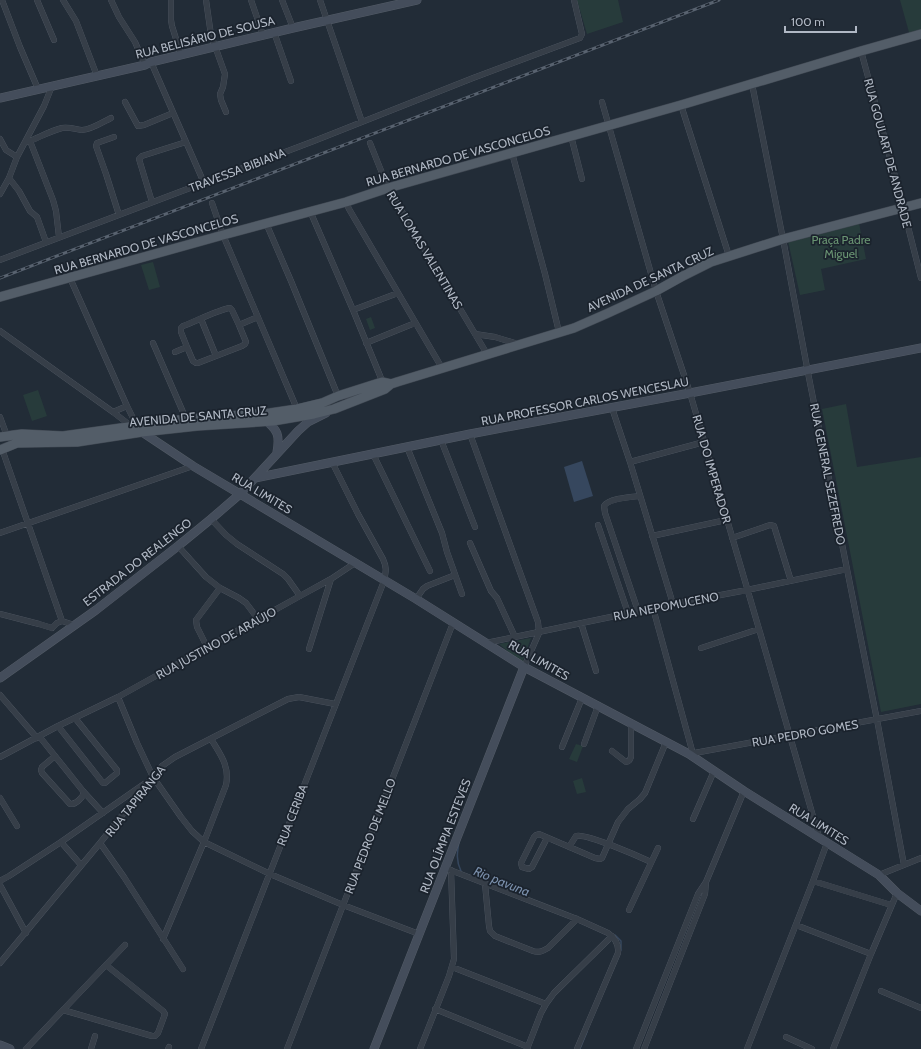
<svg xmlns="http://www.w3.org/2000/svg" width="921" height="1049" font-family="Cabin,sans-serif">
<rect width="100%" height="100%" fill="#222c37"/>
<!-- green -->
<path fill="#273b3b" d="M577,0H618L623,22L587,34Z
M900,0H921V33L910,36Z
M859,223L866,259L821,269L825,290L800,295L788,241Z
M153,262L160,287L149,290L141,265Z
M371,317L375,328L370,330L366,319Z
M38,390L47,416L32,421L23,395Z
M846,404L857,467L921,457V704L881,712L841,505L822,409Z
M531,638L522,663L499,644Z
M576,744L583,746L577,762L569,759Z
M582,778L586,792L577,794L573,781Z"/>
<!-- water -->
<path fill="#36475e" d="M582,461L593,496L574,502L564,467Z"/>
<g fill="none" stroke-linecap="round" stroke-linejoin="round">
<!-- stream -->
<path stroke="#36475e" stroke-width="1.5" d="M459,842C457,853 456,861 461,871
M615,935L621,941V950L620,952
M580,1049L587,1032"/>
<defs>
<path id="street" d="M2,0L20,47L38,89
M37,0L54,40
M63,0L76,21L97,76
M111,0L119,17L135,42L145,65
M171,0V20L172,26L181,55
M206,0L211,35L225,74L223,87L220,94L221,100L226,112
M251,0L263,35
M282,0L293,28
M320,0L362,122
M274,32L291,81
M861,51L899,191L921,278
M151,62L204,183
M752,84L783,239L809,378L878,725L904,865
M125,102L138,126L144,125L173,113
M602,102L656,291L690,393L766,653L819,837
M681,105L729,256
M571,136L582,179
M114,137L97,143L96,146L106,174L119,215
M0,139L6,150L17,157
M30,141L53,200L56,211L59,237
M27,142C38,138 50,131 62,128C69,127 75,129 81,130C89,131 103,122 111,118
M370,143L388,188L487,354
M512,153L545,274L559,332
M9,178L19,191L30,211L37,217L46,242
M0,194L9,178L17,157L44,106L52,86
M152,202L139,159L142,156L186,142
M346,202L349,209L442,368
M212,203L223,235L297,409
M310,211L353,310L383,383
M266,223L291,281L338,396
M0,260L314,141L473,78L580,38L582,34L574,0
M70,278L127,406L137,426
M353,310L398,293
M201,319L216,356
M0,331L113,412L131,426
M475,334L495,337L518,344
M153,343L186,419
M366,343L415,323
M187,347L181,332V328L183,326C194,322 220,309 230,308L232,310L239,325
M175,352L187,347L193,361L196,363H198L242,346L245,344L246,342L239,325L258,317
M612,408L630,462L673,604
M113,412L127,406
M0,417L7,436
M470,434L538,622L539,633L524,667
M441,440L475,527
M407,447L442,533L447,552L462,594
M2,449L62,621
M373,454L430,571
M630,462L704,442
M211,519L226,535L237,544L283,574L288,579L300,596
M598,525L628,613
M0,533L193,466
M652,536L726,520
M732,538L770,525L774,526L791,581
M470,543L491,591L497,598L515,637
M178,546L206,577L220,588L239,598L246,603L258,619
M416,599L423,589L427,586L455,575
M653,608L693,754
M638,611L605,513L604,506C609,498 631,497 640,496
M0,614L39,624L52,628
M62,621L74,625
M581,623L596,671
M52,628L57,623L62,621
M486,643L673,604L747,590L847,569
M207,647L197,627L196,620L220,588
M701,648L759,629
M309,649L331,579
M0,695L37,738
M118,697L137,743L153,777L181,817L192,831L204,842L270,874L343,905L419,934
M58,726L103,783H105L117,773V770L75,718
M39,736L83,791L103,813
M584,744L598,706
M562,747L582,698
M612,751L626,762C629,762 630,760 631,757V723
M689,754L921,711
M55,756L42,767L41,770L42,773L70,804C75,805 83,798 84,792
M0,757L58,726L118,697L300,596L331,579L355,563
M0,798L17,826
M693,819L714,771
M547,838L532,867L529,869L522,867L521,863L534,837L536,835L539,834L595,858L600,859L602,858L618,822L628,809L640,799L645,793L666,742
M61,842L81,865
M100,843L124,877L183,969
M569,847L576,836C586,833 638,856 651,862
M445,868L577,919L608,933C615,938 619,945 618,953L577,1049
M879,875L921,858
M0,881L9,876L61,842L144,784
M813,881L891,905
M485,884L489,926L490,931L495,936L533,951C539,953 543,951 548,948L577,919
M0,885L26,933
M629,910L658,848
M796,925L871,954
M163,939L204,842L226,785C230,766 220,754 211,739
M0,963L100,843L151,779L162,766L175,757L288,699L299,697L335,704
M452,967L546,1004
M881,991L921,1008
M435,1009L528,1047
M63,1010L152,1036H155L158,1033L165,1014L163,1011L106,965
M786,1037L812,1049
M26,1049L63,1010L125,945
M91,1049L95,1036
M168,1049L169,1047
M201,1049C263,893 322,736 384,581C386,571 387,568 383,559L358,514L332,462
M287,1049L453,623
M420,1049L449,976L454,959L451,870
M527,1049L541,1013L546,1004L554,993L612,936
M636,1049L698,894L706,882
M644,1049L705,894L706,882L744,791
M747,1049L813,881L827,843
M833,1049L871,954L897,893"/>
<path id="secondary" d="M0,98L145,65L151,62L293,28L417,0
M264,419C278,430 280,435 277,452
M142,432L193,466L416,599L524,667L689,754L744,791L879,875L897,893L921,911
M255,478L470,434L690,393L921,348
M0,678L96,610L178,546L211,519L240,494L298,431L308,422L326,413
M0,1045L10,1049
M374,1049L524,667"/>
<path id="primary" d="M0,297L223,235L346,202L388,188L681,105L861,51L921,34
M0,437L14,435L22,434L63,436L186,419L270,413L297,409L322,403L338,396L382,382L391,384
M0,450L17,443L77,442L142,432L197,426L273,421L314,414L334,409L385,389L391,384L397,382L574,328L606,314L656,291L683,276L711,262L783,239L921,203"/>
</defs>
<!-- street casing -->
<use href="#street" stroke="#535b66" stroke-width="6"/>
<!-- secondary casing -->
<use href="#secondary" stroke="#535b66" stroke-width="9"/>
<!-- primary casing -->
<use href="#primary" stroke="#3f4751" stroke-width="10"/>
<!-- street -->
<use href="#street" stroke="#363e48" stroke-width="5.5"/>
<!-- secondary -->
<use href="#secondary" stroke="#444d5b" stroke-width="8"/>
<!-- primary -->
<use href="#primary" stroke="#535d68" stroke-width="9"/>
<defs>
<path id="rail" d="M0,278L719,0"/>
</defs>
<!-- rail casing -->
<use href="#rail" stroke="#58626f" stroke-width="3"/>
<!-- rail -->
<use href="#rail" stroke="#1b232d" stroke-width="1.5" stroke-dasharray="4.5" stroke-linecap="butt"/>
</g>
<g text-anchor="middle" dominant-baseline="central" stroke-width="3.5" stroke-linejoin="round" paint-order="stroke">
<!-- street labels -->
<g font-size="12" fill="#b0b8c4" stroke="#1b232d">
<text transform="translate(205 37) rotate(-14)">RUA BELISÁRIO DE SOUSA</text>
<text transform="translate(888 153) rotate(75)">RUA GOULART DE ANDRADE</text>
<text transform="translate(458 156) rotate(-16)">RUA BERNARDO DE VASCONCELOS</text>
<text transform="translate(237 170) rotate(-21)">TRAVESSA BIBIANA</text>
<text transform="translate(146 244) rotate(-16)">RUA BERNARDO DE VASCONCELOS</text>
<text transform="translate(425 250) rotate(59)">RUA LOMAS VALENTINAS</text>
<text transform="translate(650 279) rotate(-25)">AVENIDA DE SANTA CRUZ</text>
<text transform="translate(585 401) rotate(-11)">RUA PROFESSOR CARLOS WENCESLAU</text>
<text transform="translate(198 416) rotate(-5)">AVENIDA DE SANTA CRUZ</text>
<text transform="translate(712 469) rotate(74)">RUA DO IMPERADOR</text>
<text transform="translate(828 474) rotate(79)">RUA GENERAL SEZEFREDO</text>
<text transform="translate(262 493) rotate(31)">RUA LIMITES</text>
<text transform="translate(137 562) rotate(-38)">ESTRADA DO REALENGO</text>
<text transform="translate(666 606) rotate(-11)">RUA NEPOMUCENO</text>
<text transform="translate(216 643) rotate(-29)">RUA JUSTINO DE ARAÚJO</text>
<text transform="translate(539 660) rotate(30)">RUA LIMITES</text>
<text transform="translate(805 733) rotate(-10)">RUA PEDRO GOMES</text>
<text transform="translate(135 801) rotate(-51)">RUA TAPIRANGA</text>
<text transform="translate(292 815) rotate(-69)">RUA CERIBA</text>
<text transform="translate(819 824) rotate(32)">RUA LIMITES</text>
<text transform="translate(370 836) rotate(-69)">RUA PEDRO DE MELLO</text>
<text transform="translate(445 836) rotate(-69)">RUA OLÍMPIA ESTEVES</text>
</g>
<!-- park labels -->
<g font-size="12" fill="#699472" stroke="#1b232d">
<text x="841" y="239">Praça Padre<tspan x="841" dy="14">Miguel</tspan></text>
</g>
<!-- water labels -->
<g font-size="13" font-style="italic" fill="#7a8fab" stroke="#1b232d">
<text transform="translate(502 881) rotate(22)">Rio pavuna</text>
</g>
</g>
<!-- scale -->
<path d="M785 26v6h71v-6" fill="none" stroke="#b0b8c4" stroke-width="2"/>
<text x="791" y="26" font-size="12" fill="#b0b8c4" stroke="#1b232d" stroke-width="3" paint-order="stroke">100 m</text>
</svg>
